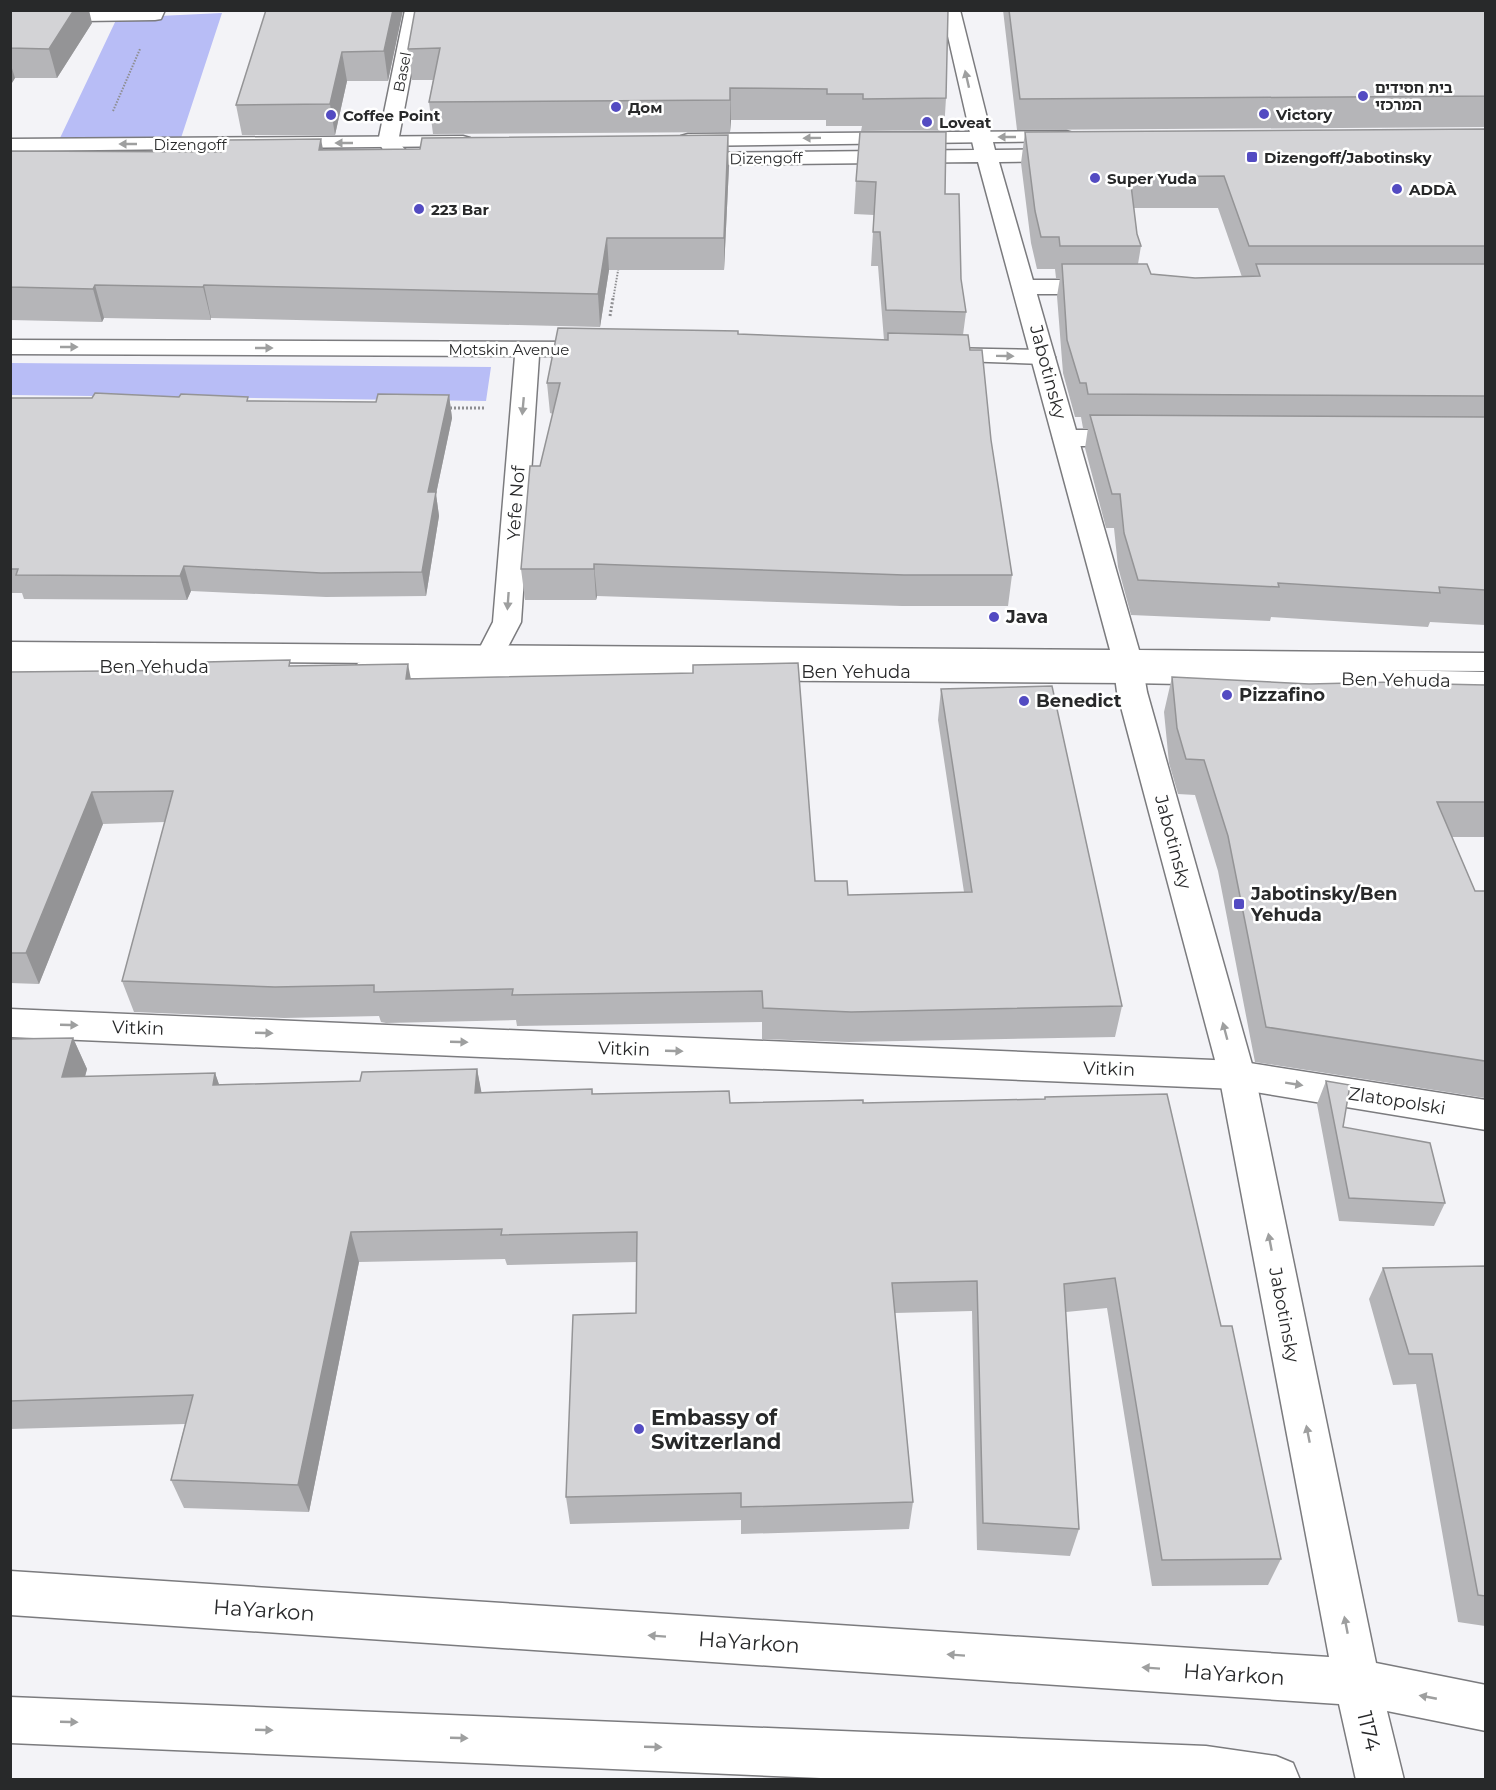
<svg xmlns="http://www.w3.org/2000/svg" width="1496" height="1790" font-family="Montserrat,'Noto Sans Hebrew',sans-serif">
<rect width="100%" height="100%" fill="#f3f3f7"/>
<!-- green -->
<path fill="#b8bdf6" d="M222,13L181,138H60L117,18Z
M11,363L491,367L486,401L11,395Z"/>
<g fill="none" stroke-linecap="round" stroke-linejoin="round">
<defs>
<path id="lane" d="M1066,131L1073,133L1075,137L1073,141L688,146L681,144L679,140L681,136L688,134Z
M463,136L470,138L472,142L470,146L10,151V139Z
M10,657L244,659L253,662L257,668L253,674L244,677L10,675Z
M367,660L1129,665L1486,672V690L1129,683L367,678L358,675L354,669L358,663Z"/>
<path id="street" d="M165,10L161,19L155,20L10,22V11Z
M405,10H423L398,142L416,161L413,165C395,170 387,155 378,142Z
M1025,280H1104L1112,282L1115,287L1112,292L1104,294H1025L1017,292L1014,287L1017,282Z
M10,340L600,342L608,344L612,349L608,354L600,356H539L521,622L500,662L490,664L480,662L476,655L493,622L515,356L10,354Z
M939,348L1043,350L1051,352L1055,357L1051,362L1043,364L931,360L927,355L931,350Z
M1066,430H1133L1142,433L1146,438L1142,443L1133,446H1066L1057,443L1053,438L1057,433Z
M10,1009L1237,1061L1486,1100V1130L1237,1089L10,1037Z"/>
<path id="secondary" d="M942,10H960L995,150L1068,149L1075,151L1078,155L1075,159L1068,161L999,162L1139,650L1486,653V671L1143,669L1147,692L1255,1075L1376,1663L1486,1685V1731L1387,1711L1404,1780H1356L1339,1704L10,1615V1571L1329,1657L1219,1075L1117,692L1114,669L10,660V642L1110,650L978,162L684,165L677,163L674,159L677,155L684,153L974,150Z
M10,1697L1206,1746L1276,1756L1293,1763L1300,1780H867L10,1743Z"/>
</defs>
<!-- lane casing -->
<use href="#lane" stroke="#7b7b7e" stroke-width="3"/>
<!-- street casing -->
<use href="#street" stroke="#7b7b7e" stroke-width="3"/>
<!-- secondary casing -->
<use href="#secondary" stroke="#7b7b7e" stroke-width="3"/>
<!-- path-far1 -->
<path stroke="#8e8e91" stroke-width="2" stroke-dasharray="1.5 1.5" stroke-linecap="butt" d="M113,111L140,49
M613,300L619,265"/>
<!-- path -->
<path stroke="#8e8e91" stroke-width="3" stroke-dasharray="2 2" stroke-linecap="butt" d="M610,316L613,298
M446,408H484"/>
<!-- lane -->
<use href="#lane" fill="#fff" fill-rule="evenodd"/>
<!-- street -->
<use href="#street" fill="#fff" fill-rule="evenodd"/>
<!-- secondary -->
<use href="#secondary" fill="#fff" fill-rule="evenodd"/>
</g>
<!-- wall -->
<path fill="#b5b5b8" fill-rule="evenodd" d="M10,10L92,23L57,78H15L10,86Z
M403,10L388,81H347L335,135H242L236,105Z
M415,10L946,98L944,130L861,131L862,126H826V120H731L730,132L433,134L429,102L433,80H412L408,49Z
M1003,10H1485V127L1017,130Z
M1485,129V625L1430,622L1428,627L1271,617L1270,621L1131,615L1118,567L1114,528H1106L1085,448L1088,428H1083L1081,417H1075L1063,373L1057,296L1060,278H1056L1055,269H1037L1031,243L1021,163L1025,132ZM1134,208H1218L1242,277L1195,278L1151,274L1138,264L1141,246L1137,234Z
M860,132L945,194L961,279L966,312L963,335L970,350L991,440L1012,575L1008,606H902L597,596L596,600H525L521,569L540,466L553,414L550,413L547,383L738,334L884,340L878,266H871L874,215L854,214L856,181Z
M728,135L729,166L724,270H609L600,327L211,318V320L104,318L102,322L10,320V151L221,152L323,149H420Z
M449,395L452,418L436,494L439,516L426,596L326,597L191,591L187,600L24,599L22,593H10V398L376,402Z
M291,666L411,678L815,881L848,895L964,892L938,720L941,689L1122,1006L1115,1037L849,1042L762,1039V1022L517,1026L516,1020L386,1023L381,1022L379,1016L284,1018L134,1012L122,981L165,822L103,824L39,984L10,983V672L202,670Z
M1172,677L1309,684L1485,685V837H1452L1475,891H1485V1098L1255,1062L1218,871L1195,795L1178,794L1169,763L1164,712Z
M73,1038L87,1069L85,1077L215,1073L219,1085L360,1081L477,1069L481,1092L592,1089L593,1094L730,1103H863L1045,1099V1097L1221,1326L1281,1559L1268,1585L1152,1586L1107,1308L1066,1312L1079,1529L1070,1556L977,1550L972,1311L895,1313L913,1502L909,1529L741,1534V1520L570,1524L566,1497L636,1313L637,1262L507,1265L505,1259L359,1262L309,1512L184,1508L171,1480L185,1424L10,1429V1039Z
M1326,1081L1343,1127L1445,1203L1434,1226L1339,1221L1317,1104Z
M1485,1266V1626L1458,1622L1416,1384L1393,1385L1369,1299L1383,1268Z"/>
<!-- shaded-wall -->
<path fill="#949496" d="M74,10H89L92,23L57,78L49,49Z
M393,10H403L388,81L384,51Z
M342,52L347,81L335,135L330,104Z
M10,62L15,78L10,86Z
M730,88L731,120L730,132Z
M728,135L729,166L724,270V238Z
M321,139L327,170L319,150Z
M607,238L609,270L600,327L598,294Z
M95,285L104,318L102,322L93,289Z
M204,285L211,318V320L203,287Z
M449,395L452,418L436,494L439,516L426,596L422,572L428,492Z
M594,564L597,596L596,600L594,569Z
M184,566L191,591L187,600L180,576Z
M408,664L414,695L406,679Z
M92,792L103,824L39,984L26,953Z
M73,1038L87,1069L76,1108L62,1077Z
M477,1069L483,1100L475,1093Z
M215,1073L226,1104L213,1085Z
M351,1232L359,1262L309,1512L298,1485Z"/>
<!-- building -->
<path fill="#d3d3d6" stroke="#949496" stroke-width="1.5" d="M10,10H74L49,49L10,48Z
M266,10H393L384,51L342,52L330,104L236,105Z
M415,10H948L946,98L863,99V94H827V89L730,88V100L429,102L440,48L408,49Z
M1009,10H1485V96L1020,99Z
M1485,129V246H1249L1224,176L1130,177L1137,234L1141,246H1060L1059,237H1041L1035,211L1025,132Z
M860,132H946L945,194H959L961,279L966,312L886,310L880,232H873L876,182L856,181Z
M728,135L724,238H607L598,294L204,285L203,287L95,285L93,289L10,287V151L221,152L225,140L321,139L319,150L420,149L422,138Z
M1062,264H1147L1151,274L1195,278L1260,276L1256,264H1485V396L1088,394L1086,383H1080L1067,340Z
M558,328L738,331V334L888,340V333L968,335L970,350H982L991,440L1012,575H904L594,564V569H521L530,466H540L560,383H547Z
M95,393L179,397L181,394L248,397L247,401L376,402L378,394L449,395L428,492H436L422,572L321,573L184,566L180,576L16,575L18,569H10V398H92Z
M1090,415L1485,417V590L1439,587L1440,593L1278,583L1279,587L1138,580L1124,533L1120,494H1112Z
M290,660L289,666L408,664L406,679L693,673V665L798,663L815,881H847L848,895L972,892L941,689L1052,686L1122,1006L851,1012L763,1008L762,991L512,995L513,989L379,992H374V985L275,987L122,981L173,791L92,792L26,953H10V672L202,670L205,662Z
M1172,677L1309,684L1437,681L1439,684L1485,685V802H1437L1475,891H1485V1061L1266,1027L1228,836L1204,760L1186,759L1177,728Z
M73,1038L62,1077L215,1073L213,1085L360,1081L362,1072L477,1069L475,1093L592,1089V1094L729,1091L730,1103L863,1100V1103L1045,1099V1097L1167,1094L1221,1326H1232L1281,1559L1162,1560L1115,1278L1064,1284L1079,1529L983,1523L977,1281L892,1283L913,1502L741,1507V1493L566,1497L573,1315L636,1313L637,1232L501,1235L502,1229L351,1232L298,1485L171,1480L193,1395L10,1401V1039Z
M1326,1081L1350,1085L1343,1127L1430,1143L1445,1203L1349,1198Z
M1485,1266V1596L1478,1595L1432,1354H1409L1383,1268Z"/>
<!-- one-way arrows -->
<defs><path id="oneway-solid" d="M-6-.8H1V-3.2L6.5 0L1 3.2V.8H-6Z" transform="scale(1.5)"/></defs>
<g fill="#9e9f9f">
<use href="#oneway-solid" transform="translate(967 79) rotate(-103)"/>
<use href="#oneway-solid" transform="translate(1007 137) rotate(180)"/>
<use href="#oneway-solid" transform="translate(812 138) rotate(179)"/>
<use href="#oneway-solid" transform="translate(344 143) rotate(180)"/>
<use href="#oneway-solid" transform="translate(128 144) rotate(180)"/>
<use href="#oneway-solid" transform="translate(69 347)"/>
<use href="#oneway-solid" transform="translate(264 348)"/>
<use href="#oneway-solid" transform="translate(1005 356) rotate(1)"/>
<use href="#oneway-solid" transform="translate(523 406) rotate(95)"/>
<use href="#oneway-solid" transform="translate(508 601) rotate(94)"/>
<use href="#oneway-solid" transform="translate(69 1025) rotate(2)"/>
<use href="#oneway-solid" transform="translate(1225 1031) rotate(-105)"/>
<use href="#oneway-solid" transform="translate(264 1033) rotate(2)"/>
<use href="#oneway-solid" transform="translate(459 1042) rotate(2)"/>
<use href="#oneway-solid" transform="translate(674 1051) rotate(2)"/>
<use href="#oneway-solid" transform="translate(1294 1084) rotate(9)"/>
<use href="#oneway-solid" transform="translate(1270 1242) rotate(-101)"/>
<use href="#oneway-solid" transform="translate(1308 1434) rotate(-101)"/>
<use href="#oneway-solid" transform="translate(1346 1625) rotate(-101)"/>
<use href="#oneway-solid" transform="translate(657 1636) rotate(-176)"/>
<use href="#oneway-solid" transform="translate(956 1655) rotate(-176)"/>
<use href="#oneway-solid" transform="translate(1151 1668) rotate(-176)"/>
<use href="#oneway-solid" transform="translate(1428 1697) rotate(-169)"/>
<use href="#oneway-solid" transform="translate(69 1722) rotate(2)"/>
<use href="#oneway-solid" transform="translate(264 1730) rotate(2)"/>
<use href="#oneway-solid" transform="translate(459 1738) rotate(2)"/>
<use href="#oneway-solid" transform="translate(653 1747) rotate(2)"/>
</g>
<!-- markers -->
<g fill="#534bc2" stroke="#fff" stroke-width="2">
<circle cx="1363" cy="96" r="6"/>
<circle cx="616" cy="107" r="6"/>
<circle cx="1264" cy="114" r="6"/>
<circle cx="331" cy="115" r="6"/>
<circle cx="927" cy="122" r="6"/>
<rect x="1246" y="151" width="12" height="12" rx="3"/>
<circle cx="1095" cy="178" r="6"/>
<circle cx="1397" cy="189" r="6"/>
<circle cx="419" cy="209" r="6"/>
<circle cx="994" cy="617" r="6"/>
<circle cx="1227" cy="695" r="6"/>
<circle cx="1024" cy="701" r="6"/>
<rect x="1233" y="898" width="12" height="12" rx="3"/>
<circle cx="639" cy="1429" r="6"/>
</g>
<g text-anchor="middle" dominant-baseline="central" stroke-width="5" stroke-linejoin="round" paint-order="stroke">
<!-- far-street labels -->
<g font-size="15" fill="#28292a" stroke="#fff">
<text transform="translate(402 72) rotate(-79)">Basel</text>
<text x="190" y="144">Dizengoff</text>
<text transform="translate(766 158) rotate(-1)">Dizengoff</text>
<text x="509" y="349">Motskin Avenue</text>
</g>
<!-- far-poi labels -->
<g font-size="15" font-weight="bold" fill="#28292a" stroke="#fff" text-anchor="start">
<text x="1375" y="87">בית חסידים<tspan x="1375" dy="17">המרכזי</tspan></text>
<text x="628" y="107">Дом</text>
<text x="1276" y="114">Victory</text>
<text x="343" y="115">Coffee Point</text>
<text x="939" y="122">Loveat</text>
<text x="1264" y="157">Dizengoff/Jabotinsky</text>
<text x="1107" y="178">Super Yuda</text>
<text x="1409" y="189">ADDÀ</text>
<text x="431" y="209">223 Bar</text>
</g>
<!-- street labels -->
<g font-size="18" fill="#28292a" stroke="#fff">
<text transform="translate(1048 372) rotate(75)">Jabotinsky</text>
<text transform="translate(516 503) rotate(-86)">Yefe Nof</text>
<text x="154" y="667">Ben Yehuda</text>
<text x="856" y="672">Ben Yehuda</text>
<text transform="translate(1396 680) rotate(1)">Ben Yehuda</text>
<text transform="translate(1173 842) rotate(75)">Jabotinsky</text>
<text transform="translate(138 1028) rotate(2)">Vitkin</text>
<text transform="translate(624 1049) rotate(2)">Vitkin</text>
<text transform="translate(1109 1069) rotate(2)">Vitkin</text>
<text transform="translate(1397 1101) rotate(9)">Zlatopolski</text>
<text transform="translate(1284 1315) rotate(79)">Jabotinsky</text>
</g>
<!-- poi labels -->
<g font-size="18" font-weight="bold" fill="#28292a" stroke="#fff" text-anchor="start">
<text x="1006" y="617">Java</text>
<text x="1239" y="695">Pizzafino</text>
<text x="1036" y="701">Benedict</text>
<text x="1251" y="894">Jabotinsky/Ben<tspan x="1251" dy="21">Yehuda</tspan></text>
</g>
<!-- near-poi labels -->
<g font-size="21" font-weight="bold" fill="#28292a" stroke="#fff" text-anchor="start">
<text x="651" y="1417">Embassy of<tspan x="651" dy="24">Switzerland</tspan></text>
</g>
<!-- near-street labels -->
<g font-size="21" fill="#28292a" stroke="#fff">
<text transform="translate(264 1610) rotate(4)">HaYarkon</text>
<text transform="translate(749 1642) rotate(4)">HaYarkon</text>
<text transform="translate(1234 1674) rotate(4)">HaYarkon</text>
<text transform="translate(1369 1731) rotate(76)">1174</text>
</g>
</g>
<!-- border -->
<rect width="1496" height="1790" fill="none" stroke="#28292a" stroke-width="24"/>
</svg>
